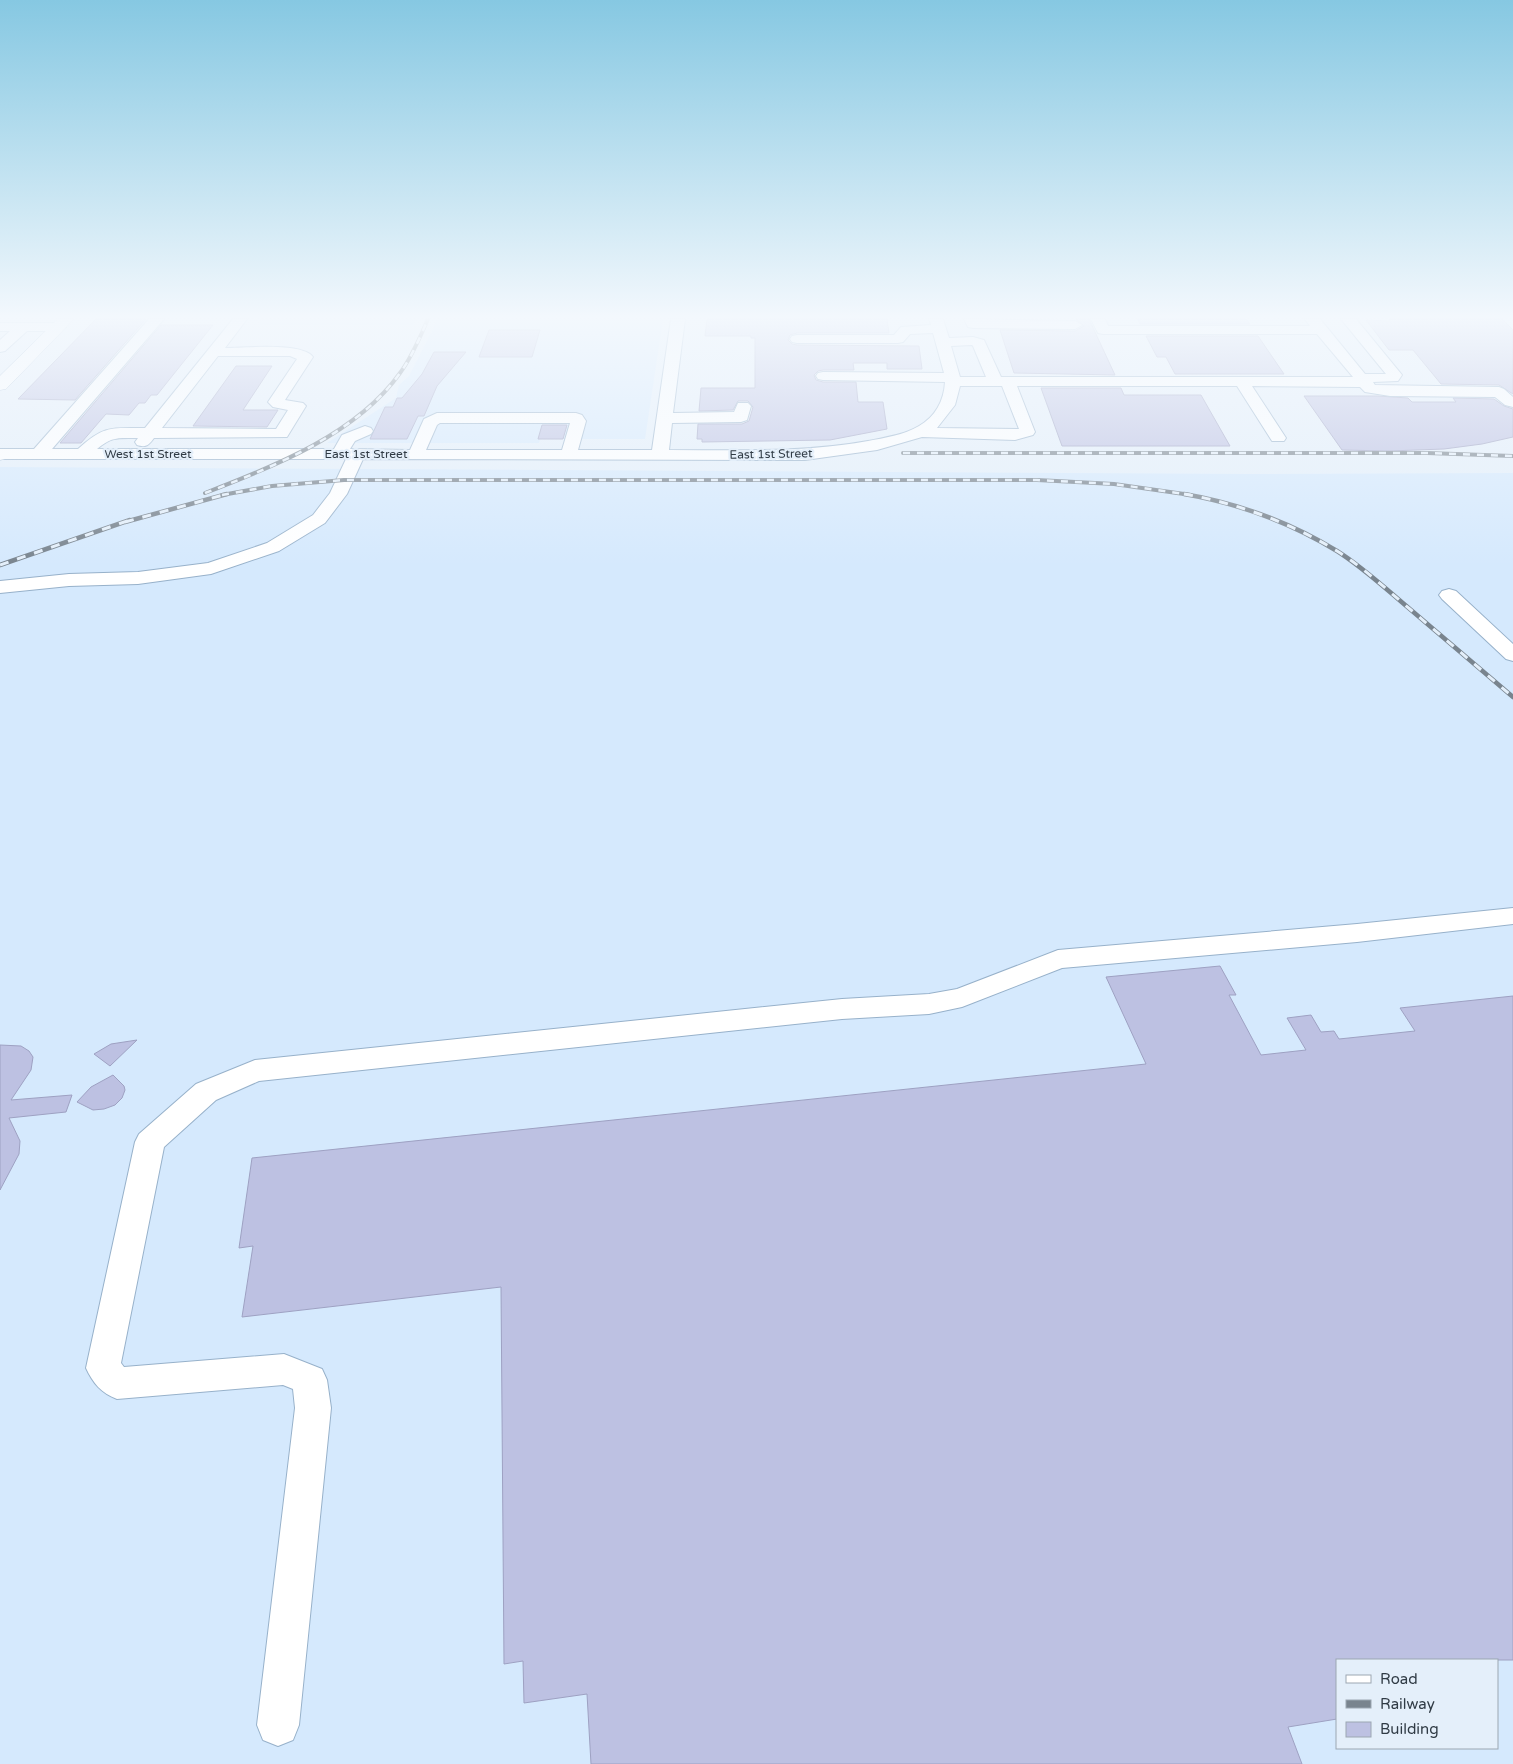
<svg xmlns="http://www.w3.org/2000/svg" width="1513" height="1764" font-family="'Varela Round',sans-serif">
<rect width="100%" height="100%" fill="#e4effa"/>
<!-- built -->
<path fill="#d5e9fd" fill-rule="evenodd" d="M263,319H416L413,325H259Z
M438,319H663L645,439H540L539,443H327L396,398L399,385L409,376Z
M0,467L1248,474L1513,473V1764H0ZM1337,1660H1497V1748H1337Z"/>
<!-- building -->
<path fill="#bdc1e2" stroke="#9ea1c2" d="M96,319H146L75,400L18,399Z
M707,319H887L889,333H797L790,335L788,340L792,344L797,345L919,346L922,369H887V363H853L854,370H823L818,371L814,375L816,380L823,382H856L858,402H883L887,429L830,440L702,442V439H697L698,424H742L749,421L753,407L748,401H738L733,410L699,411L701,388H755V338H751V336H705Z
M1076,319H1089L1115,375L1014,373L1000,330L1075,331L1084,326Z
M1138,319H1246L1250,324H1140Z
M1389,319H1502L1513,330V394L1499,385L1441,384L1413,350H1389L1366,320L1390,321Z
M161,325H213L157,395H151L145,403H139L129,415L106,414L81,443H60Z
M489,330H540L532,357H479Z
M1146,336H1258L1284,374H1175L1166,357H1157Z
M434,352H466L437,386L424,416H418L407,439H370L385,407H393L397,398H402L422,374Z
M236,366H272L243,410H278L267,427L193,426Z
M1041,388H1121L1124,395H1201L1230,446H1062Z
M1304,396H1378L1408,398L1412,402H1456L1453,398L1494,399L1504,406L1513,409V437L1482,444L1444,449L1389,451L1342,450Z
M542,425H567L563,439H538Z
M1220,966L1236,995H1229L1261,1055L1306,1050L1287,1018L1311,1015L1321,1032L1334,1031L1339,1039L1415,1031L1400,1008L1513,996V1660H1337V1719L1288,1727L1302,1764H591L587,1694L524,1703L523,1661L504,1664L501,1287L242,1317L253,1246L239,1248L252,1158L1146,1064L1106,977Z
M137,1040L110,1066L94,1054L111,1044Z
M0,1045L21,1046L29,1051L33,1057L31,1070L11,1100L72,1095L66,1112L9,1118L20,1141L19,1154L0,1190Z
M113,1075L124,1086L125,1090L122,1098L115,1105L104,1109L93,1110L77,1102L91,1087Z"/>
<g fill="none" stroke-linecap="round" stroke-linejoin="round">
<defs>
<path id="minor" d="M149,319H164L52,449H78C104,425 111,428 145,428L233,319H247L225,348C244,348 302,342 313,357L285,400L303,403L306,406L287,437L154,438C149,445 146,448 137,445L135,442L138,438C119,438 112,436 97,449H334L342,435L365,426L371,428L373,431L371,434L355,441L350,449L410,450L424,419L437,413H576L582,415L586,421L578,450H652L671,319H685L673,413L734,412L738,403H748L751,406L747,420L741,422L672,423L669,450C735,450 802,453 868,441C884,438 904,435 919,426C935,417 944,401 945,382L823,380L818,379L816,376L818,373L823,372L944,373L933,333L910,334L903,342L898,343H797L792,342L790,339L792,336L797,335H894L901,327L931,325L929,319H943L949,338L973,337L984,340L1001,377H1353L1317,334H1103L1098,333L1091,319H1105L1108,326H1310L1305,319H1320L1365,374H1386L1341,319H1356L1402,375L1398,381L1373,382L1375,385L1499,387L1504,389L1513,397V407L1505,405L1495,397L1390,396L1365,392L1360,387L1252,386L1286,438L1284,441H1272L1237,386H1017L1035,432L1033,435L1015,440L922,437L877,450L805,460L363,459L347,494L325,523L279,551L211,574L138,584L69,586L0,593V581L69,574L138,572L208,563L267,543L313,515L330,493L346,459H0V449H34ZM972,345L973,346L986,377H960L951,346ZM218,356H290L297,359L268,402L273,407L288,410L276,429L162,428ZM960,386H1002L1019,429L937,428L955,405ZM440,423H570L562,450H426L437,425Z
M964,319L1075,321L1082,325L1075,329L973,328L968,327Z
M0,323H59L66,327L59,331H27L5,351L0,352V340L10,331H0Z
M1449,589L1456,591L1513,644V661L1506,659L1442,599L1439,595L1442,591Z
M1513,908V924L1357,942L1062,968L962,1007L929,1014L842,1019L259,1081L216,1100L164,1147L121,1363L124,1367L284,1354L322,1369L327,1380L331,1408L299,1725L293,1740L278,1746L263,1740L257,1725L295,1408L293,1389L283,1385L117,1399C101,1393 93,1383 86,1368L135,1142L139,1134L196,1084L255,1060L842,999L929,994L957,989L1058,950L1357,924Z"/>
<path id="major" d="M58,319H74L6,389L0,390V376Z
M4,449L10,450L13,454L10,458L0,460V450Z"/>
</defs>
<!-- minor casing -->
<use href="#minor" stroke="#97b1ca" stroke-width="2"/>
<!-- major casing -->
<use href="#major" stroke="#97b1ca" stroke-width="1"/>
<!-- minor -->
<use href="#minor" fill="#fff" fill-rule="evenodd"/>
<!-- major -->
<use href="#major" fill="#fff" fill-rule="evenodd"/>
<defs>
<path id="rail-far1" d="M903,453H1427L1513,456
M205,493C273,467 357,434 400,373C412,357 420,337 428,319
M222,495L272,486L344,480H1037L1114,484L1191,495"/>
<path id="rail" d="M1184,494C1237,503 1291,523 1337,551C1364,568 1387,590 1411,610C1445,639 1479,668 1513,697
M125,522L227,494
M0,565L130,520"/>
</defs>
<!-- rail-far1 casing -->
<use href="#rail-far1" stroke="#79848e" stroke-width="4"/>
<!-- rail casing -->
<use href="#rail" stroke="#79848e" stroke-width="4.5"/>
<!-- rail-far1 -->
<use href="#rail-far1" stroke="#e4effa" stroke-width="2.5" stroke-dasharray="7" stroke-linecap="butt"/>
<!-- rail -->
<use href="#rail" stroke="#e4effa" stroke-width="3" stroke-dasharray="9" stroke-linecap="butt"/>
</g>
<!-- sky -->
<linearGradient id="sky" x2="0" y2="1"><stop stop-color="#86c8e2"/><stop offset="0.56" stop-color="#f3f8fd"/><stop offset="1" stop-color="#f3f8fd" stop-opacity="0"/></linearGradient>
<rect width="1513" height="566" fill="url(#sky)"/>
<g text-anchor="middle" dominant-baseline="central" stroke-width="4.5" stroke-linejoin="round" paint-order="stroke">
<!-- far-street labels -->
<g font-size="12" fill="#303b45" stroke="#e4effa">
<text x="148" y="454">West 1st Street</text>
<text x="366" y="454">East 1st Street</text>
<text transform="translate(771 454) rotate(-1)">East 1st Street</text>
</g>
</g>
<!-- legend -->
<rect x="1336" y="1659" width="162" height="90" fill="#e4effa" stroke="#9ca7b2"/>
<rect x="1346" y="1675" width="25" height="8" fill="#ffffff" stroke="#9ca7b2"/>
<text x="1380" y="1684" font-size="15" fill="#303b45">Road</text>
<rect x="1346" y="1700" width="25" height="8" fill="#79848e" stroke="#9ca7b2"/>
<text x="1380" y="1709" font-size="15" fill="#303b45">Railway</text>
<rect x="1346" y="1722" width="25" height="15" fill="#bdc1e2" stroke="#9ca7b2"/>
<text x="1380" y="1734" font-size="15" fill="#303b45">Building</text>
</svg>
